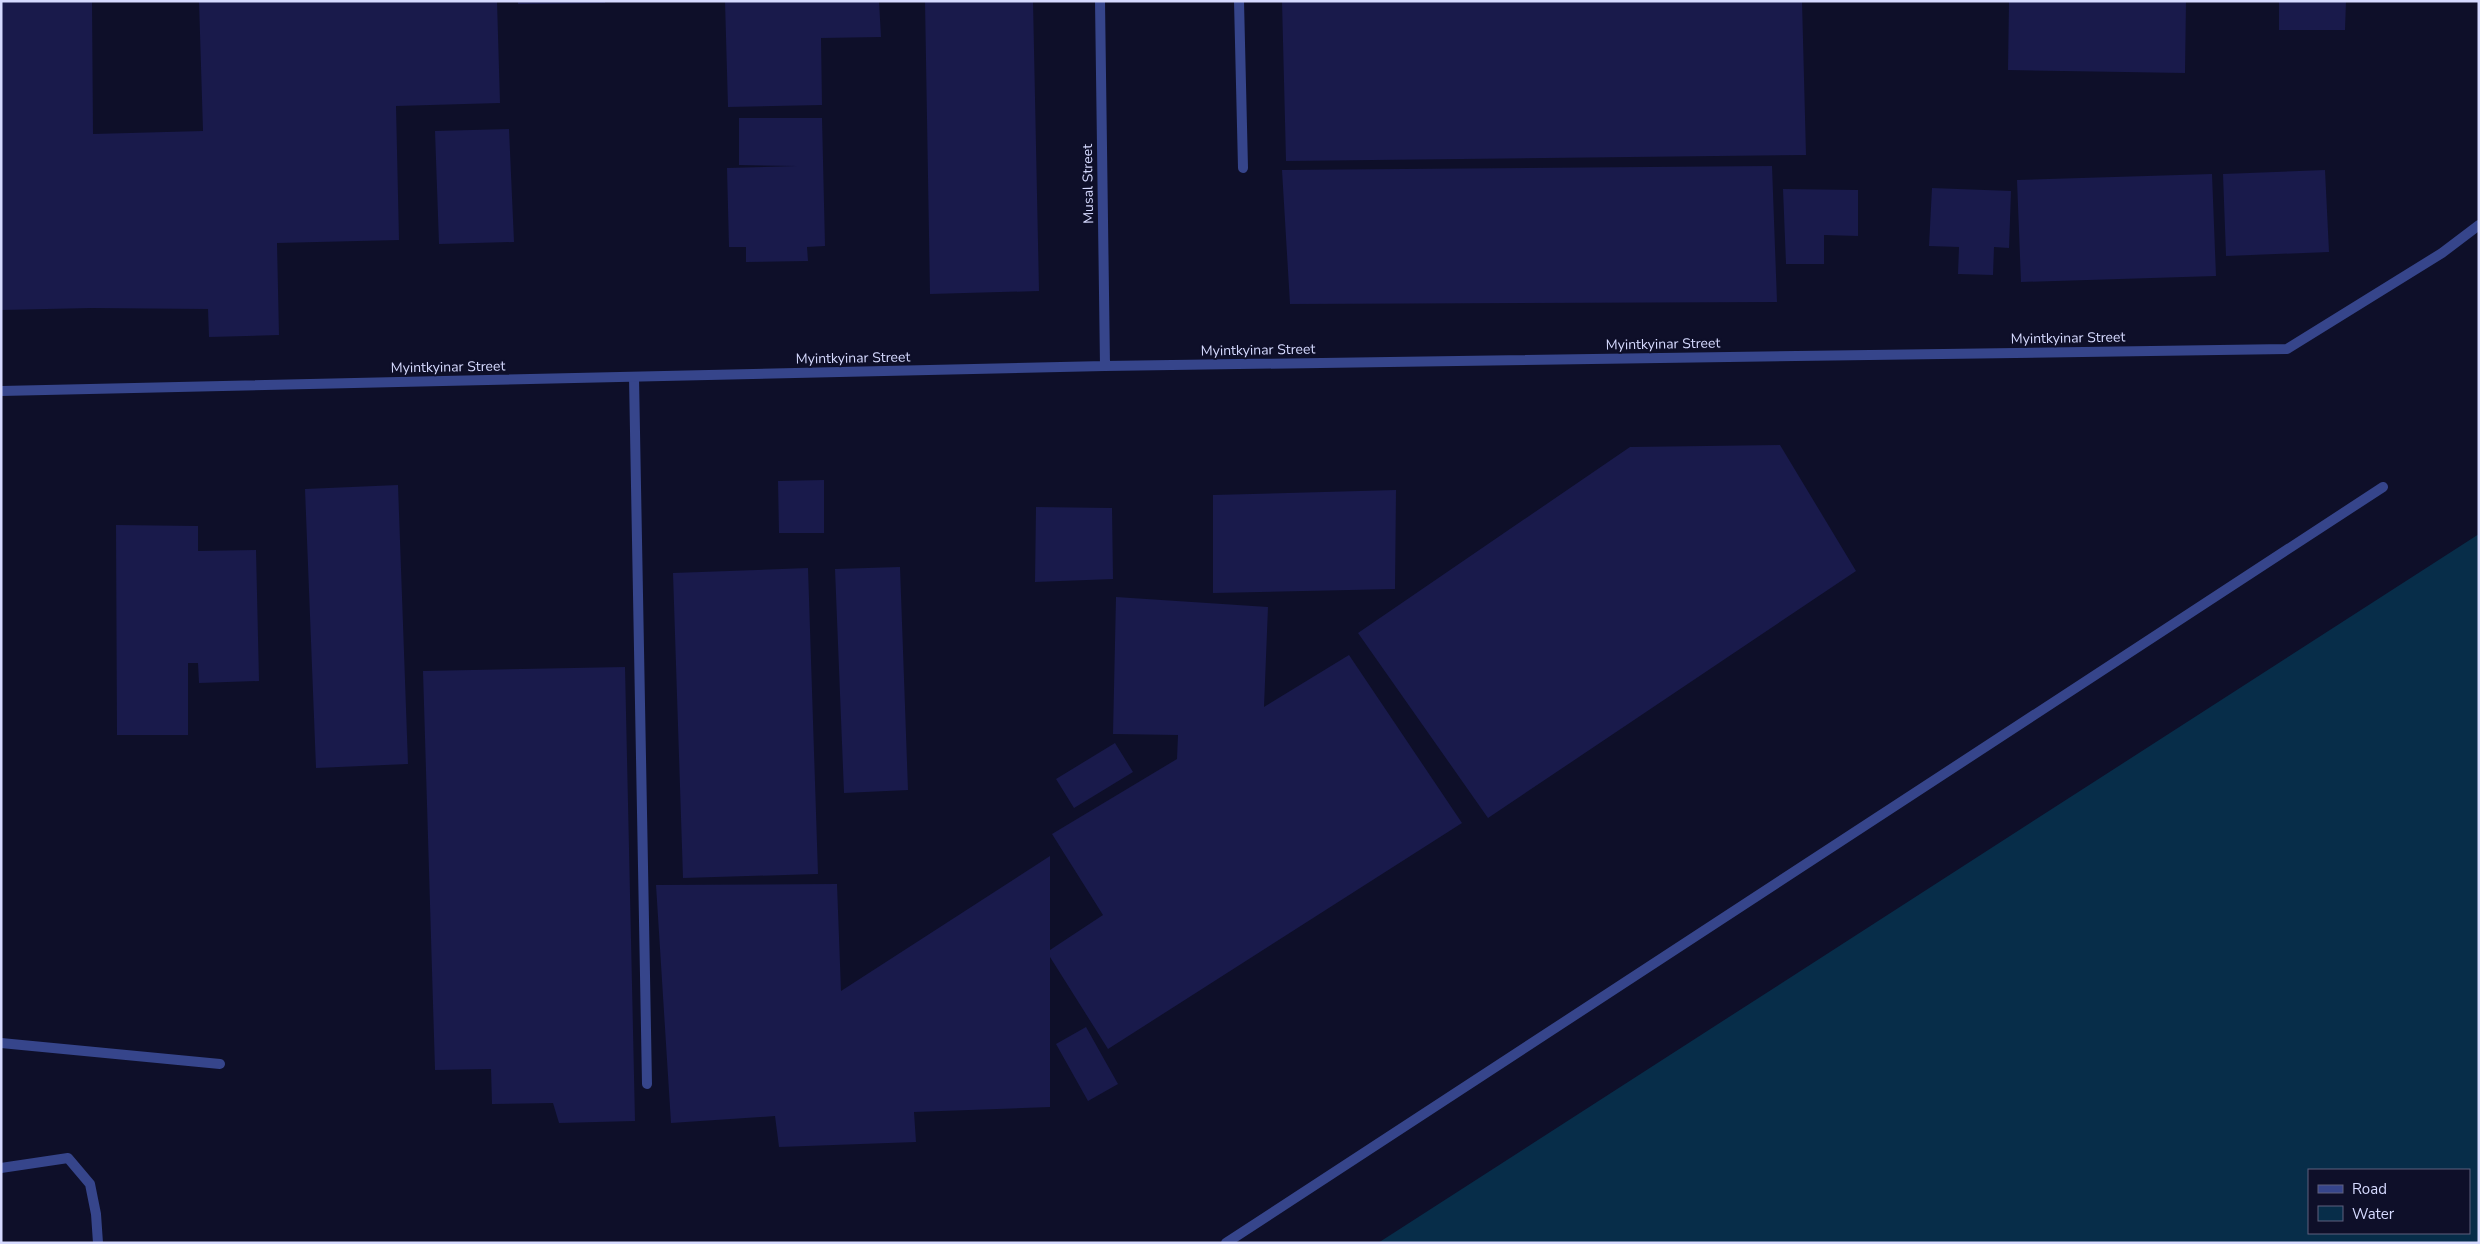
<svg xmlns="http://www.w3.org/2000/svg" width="2480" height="1244" font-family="'Nunito Sans',sans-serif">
<rect width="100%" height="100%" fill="#0e0f29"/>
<!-- water -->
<path fill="#072d49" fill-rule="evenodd" d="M2479,534V1243H1378ZM2309,1170H2469V1233H2309Z"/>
<!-- building -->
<path fill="#191a4b" d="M1,1H92L93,134L203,131L199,1H497L500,103L396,106L399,240L277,243L279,335L209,337L208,309L92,308L1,310Z
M518,1H605V3L518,4Z
M725,1H879L881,37L821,38L822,105L728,107Z
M925,1H1033L1039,291L930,294Z
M1282,1H1802L1806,155L1286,161Z
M2009,1H2186L2185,73L2008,70Z
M2279,1H2346L2345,30H2279Z
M739,118H822L825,246L807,247L808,261L746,262V247H729L727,168L797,166L739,165Z
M509,129L514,242L439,244L435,131Z
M1772,166L1777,302L1290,304L1282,170Z
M2325,170L2329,252L2226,256L2223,174Z
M2212,174L2216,276L2021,282L2017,180Z
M1932,188L2011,191L2009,248L1994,247L1993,275L1958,274L1959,247L1929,246Z
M1783,189L1858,190V236L1824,235V264H1786Z
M1780,445L1856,571L1488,818L1358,633L1630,447Z
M824,480V533H779L778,481Z
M398,485L408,764L316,768L305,489Z
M1396,490L1395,589L1213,593V495Z
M1036,507L1112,508L1113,579L1035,582Z
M116,525L198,526V551L256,550L259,681L199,683L198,663H188V735H117Z
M900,567L908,790L844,793L835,569Z
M808,568L818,874L683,878L673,573Z
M1116,597L1268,607L1264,707L1349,655L1462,823L1108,1049L1050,957V1107L914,1112L916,1142L779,1147L775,1116L671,1123L656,885L837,884L841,991L1050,856V950L1103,915L1052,834L1177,759L1178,735L1113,734Z
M625,667L635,1121L559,1123L553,1103L492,1104L491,1069L435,1070L423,671Z
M1115,743L1133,772L1074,808L1056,779Z
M1086,1027L1118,1084L1088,1101L1056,1044Z"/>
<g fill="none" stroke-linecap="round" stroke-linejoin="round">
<!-- lane -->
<path stroke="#36458b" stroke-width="10" d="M1239,1L1243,168
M634,377L647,1084
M1,1043L220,1064
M1,1168L68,1158L90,1184L96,1214L98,1243"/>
<!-- street -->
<path stroke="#36458b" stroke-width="10" d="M1100,1L1105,366
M1,391L1105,366L2287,349L2442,253L2479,225
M1226,1243L2383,487"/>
</g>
<g text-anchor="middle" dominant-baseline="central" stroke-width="4" stroke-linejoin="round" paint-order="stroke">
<!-- street labels -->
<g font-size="14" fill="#d6daff" stroke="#0e0f29">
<text transform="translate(1088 184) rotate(-91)">Musal Street</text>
<text transform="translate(2068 338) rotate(-1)">Myintkyinar Street</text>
<text transform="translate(1663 344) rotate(-1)">Myintkyinar Street</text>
<text transform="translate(1258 350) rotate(-1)">Myintkyinar Street</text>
<text transform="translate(853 358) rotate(-1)">Myintkyinar Street</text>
<text transform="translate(448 367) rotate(-1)">Myintkyinar Street</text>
</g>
</g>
<!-- border -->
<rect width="2480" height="1244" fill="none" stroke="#d6daff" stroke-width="5"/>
<!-- legend -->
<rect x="2308" y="1169" width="162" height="65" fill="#0e0f29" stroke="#5e607f"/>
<rect x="2318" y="1185" width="25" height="8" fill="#36458b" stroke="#5e607f"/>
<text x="2352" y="1194" font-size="15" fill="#d6daff">Road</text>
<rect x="2318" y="1206" width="25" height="15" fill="#072d49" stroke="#5e607f"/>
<text x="2352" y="1219" font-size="15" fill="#d6daff">Water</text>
</svg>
